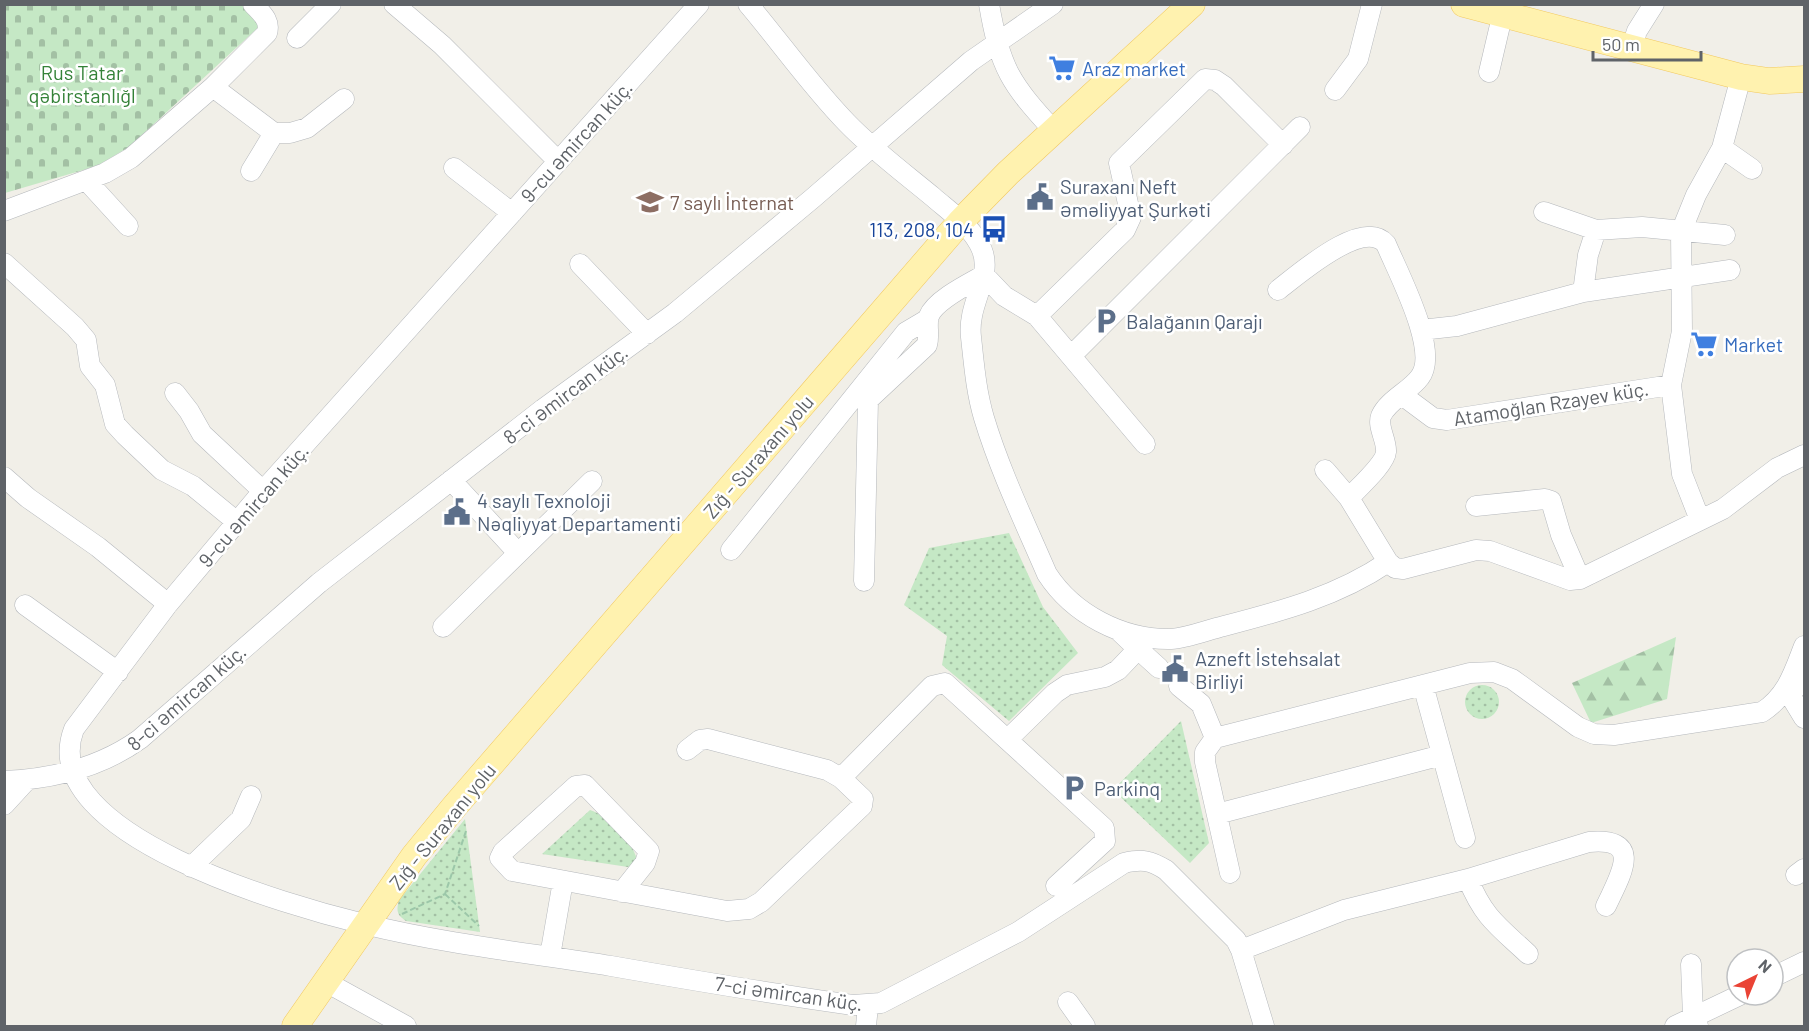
<svg xmlns="http://www.w3.org/2000/svg" width="1809" height="1031" font-family="Barlow,sans-serif">
<defs>
<pattern id="grass-dots" width="8" height="8" patternUnits="userSpaceOnUse" patternTransform="scale(1.5)"><rect width="8" height="8" fill="#c5e8c5"/><path d="M2 2h.1M6 6h.1" fill="none" stroke="#a3c0a4" stroke-width="1.8" stroke-linecap="round"/></pattern>
<pattern id="forest-firs" width="22" height="20" patternUnits="userSpaceOnUse" patternTransform="scale(1.5)"><rect width="22" height="20" fill="#c5e8c5"/><path d="M5 1l3.5 6h-7zM16 11l3.5 6h-7z" fill="#a3c0a4"/></pattern>
<pattern id="cemetery-stones" width="16" height="16" patternUnits="userSpaceOnUse" patternTransform="scale(1.5)"><rect width="16" height="16" fill="#c5e8c5"/><path d="M2 7V4a2 2 0 0 1 4 0v3zM10 15v-3a2 2 0 0 1 4 0v3z" fill="#a3c0a4"/></pattern>
</defs>
<rect width="100%" height="100%" fill="#f1efe8"/>
<!-- grass -->
<path fill="url(#grass-dots)" d="M1009,533L1043,607L1078,653L1009,721L942,665L947,636L904,605L929,548Z
M1465 702a17 17 0 1 1 34 0a17 17 0 1 1-34 0Z
M1181,721L1209,843L1190,863L1113,790Z
M590,810C608,816 633,841 637,860L628,867L542,854Z
M465,819L480,932L406,921C397,915 396,911 399,900Z"/>
<!-- forest -->
<path fill="url(#forest-firs)" d="M1676,637L1667,699L1591,723L1572,683Z"/>
<!-- cemetery -->
<path fill="url(#cemetery-stones)" d="M5,5H245L263,23L129,147L97,166L5,193Z"/>
<g fill="none" stroke-linecap="round" stroke-linejoin="round">
<defs>
<path id="minor" d="M394,4L442,45L558,161
M699,4L263,491L168,604L74,729C33,835 294,907 364,924C445,944 529,953 611,966C691,980 772,994 853,1005L881,1003L1018,932L1124,863C1142,859 1150,860 1166,870L1236,940L1241,950L1264,1026
M748,4C781,43 811,86 847,123C873,150 904,173 933,197C950,212 973,227 982,250C993,278 967,303 971,337C974,364 976,391 984,418C1000,471 1025,523 1047,574C1073,614 1122,640 1171,639C1188,638 1207,630 1224,626C1282,611 1338,596 1388,562
M989,4C1000,69 1011,84 1054,131
M297,38L331,4
M1631,49L1637,31L1654,4
M1489,72L1505,4
M213,87L274,133H290L307,128L344,99
M1335,90L1358,59L1372,4
M1722,148L1752,169
M454,168L512,213
M251,171L274,133
M87,181L128,226
M4,211L105,173L131,158L213,87L267,33C271,20 261,13 253,4
M1544,212L1596,230L1642,227L1725,235
M4,263L75,327L86,340L90,366L105,385L115,424L125,435L162,470L193,486L237,522
M580,264L647,334
M1278,290C1299,274 1363,217 1386,244C1398,273 1440,351 1420,377C1410,391 1388,400 1381,416C1377,427 1387,440 1386,452C1385,464 1358,488 1349,498
M1583,292L1588,255L1596,230
M1037,316L1125,230L1131,217L1119,163L1205,79L1215,80L1224,86L1283,145
M1421,330L1457,326L1583,292L1730,270
M1072,355L1300,127
M175,393L189,411L202,434L263,491
M1402,395L1433,418L1447,420L1671,385
M1325,470L1349,498L1388,562L1395,568L1403,569L1476,550L1490,551L1570,580L1580,579L1723,509L1777,468L1804,455
M4,477L28,498L98,547L168,604
M451,480L518,553
M1476,506L1545,499L1551,501L1561,535L1580,579
M1700,520L1682,474L1671,385L1682,331L1681,232L1696,195L1722,148L1741,77
M731,550L906,332L928,319
M864,581L868,400L927,345C930,335 926,325 929,316C935,300 970,283 984,275L1004,296L1037,316L1145,444
M25,605L118,672
M443,627L592,481
M1138,649L1159,668
M1804,684L1787,690L1804,718
M1423,685L1465,838
M1179,686L1201,704L1215,738L1470,673L1494,672L1512,679L1578,727L1594,734L1614,735L1762,712C1787,696 1794,672 1804,646
M1215,738L1205,752V762L1230,873
M1008,739L1055,693L1067,685L1105,677L1118,670L1138,649L1118,630
M841,778L932,686L945,683L1104,828L1105,841L1056,886
M4,781C53,779 101,767 140,739L319,583L543,409L675,313L813,198L971,61L1053,4
M4,805L26,781
M1217,814L1442,755
M191,867L241,819L251,796
M1796,875L1804,869
M1468,879C1484,918 1498,926 1528,954
M622,892L645,863L649,851L585,785L576,786L503,852L500,858L512,871L727,911L749,909L761,902L862,806L863,799L841,778L827,770L708,739L700,740L687,750
M1241,950L1344,910L1468,879L1589,842C1645,837 1620,876 1606,906
M550,956L563,881
M1691,964L1693,1017L1698,1026
M1773,977L1804,962
M326,982L406,1026
M1068,1002L1085,1026
M866,1026L868,1006
M1675,1026L1740,995"/>
<path id="major" d="M1464,4L1741,77L1769,81L1804,79
M295,1026L414,856L454,807L961,221L1008,173L1192,4"/>
</defs>
<!-- minor casing -->
<use href="#minor" stroke="#b5b8bc" stroke-width="21"/>
<!-- major casing -->
<use href="#major" stroke="#f2c960" stroke-width="27"/>
<!-- path -->
<path stroke="#9cc7a9" stroke-width="2" stroke-dasharray="6 3" stroke-linecap="butt" d="M445,894L479,926
M402,914L445,894L466,831"/>
<!-- minor -->
<use href="#minor" stroke="#fff" stroke-width="20"/>
<!-- major -->
<use href="#major" stroke="#fff2af" stroke-width="26"/>
</g>
<!-- icons -->
<defs>
<symbol id="supermarket-bare" viewBox="-9 -9 18 18"><path d="M-6-5.5h2.5l.6 2H6L4.5 2H-2.5L-4.4-4H-6ZM-1.5 3.2a1.3 1.3 0 1 0 .1 0ZM3 3.2a1.3 1.3 0 1 0 .1 0Z" fill="#3f7fe0" stroke="#fff" stroke-width="2.5" paint-order="stroke"/></symbol>
<symbol id="civic-bare" viewBox="-9 -9 18 18"><path d="M-.6-6.5H3V-4.5H.6V-3L4-1V1h2V6H-6V1h2V-1L-.6-3ZM-1.2 2.5V6h2.4V2.5Z" fill="#5c6f8a" stroke="#fff" stroke-width="2.5" paint-order="stroke"/></symbol>
<symbol id="school-bare" viewBox="-9 -9 18 18"><path d="M0-5L7-2L0 1L-7-2ZM-4 1L0 2.5L4 1V4Q0 6-4 4Z" fill="#8d6e63" stroke="#fff" stroke-width="2.5" paint-order="stroke"/></symbol>
<symbol id="bus-bare" viewBox="-9 -9 18 18"><path d="M-5-6H5V4H4V6H2V4H-2V6H-4V4H-5ZM-3.5-4V0h7V-4ZM-3.5 1.2v1.5H-2V1.2ZM2 1.2v1.5H3.5V1.2Z" fill="#1a4fb4" stroke="#fff" stroke-width="2.5" paint-order="stroke"/></symbol>
<symbol id="parking-bare" viewBox="-9 -9 18 18"><path d="M-3.5-5.5H1a3.5 3.5 0 0 1 0 7H-1V5.5H-3.5ZM-1-3.4V-.6H.8a1.4 1.4 0 0 0 0-2.8Z" fill="#5c6f8a" stroke="#fff" stroke-width="2.5" paint-order="stroke"/></symbol>
</defs>
<g fill-rule="evenodd">
<use href="#supermarket-bare" x="1043" y="49" width="38" height="38"/>
<use href="#civic-bare" x="1021" y="178" width="38" height="38"/>
<use href="#school-bare" x="631" y="183" width="38" height="38"/>
<use href="#bus-bare" x="975" y="210" width="38" height="38"/>
<use href="#parking-bare" x="1087" y="302" width="38" height="38"/>
<use href="#supermarket-bare" x="1685" y="325" width="38" height="38"/>
<use href="#civic-bare" x="438" y="493" width="38" height="38"/>
<use href="#civic-bare" x="1156" y="650" width="38" height="38"/>
<use href="#parking-bare" x="1055" y="769" width="38" height="38"/>
</g>
<g text-anchor="middle" dominant-baseline="central" stroke-width="5" stroke-linejoin="round" paint-order="stroke">
<!-- shop labels -->
<g font-size="20" fill="#366cbe" stroke="#fff" text-anchor="start">
<text x="1082" y="68">Araz market</text>
<text x="1724" y="344">Market</text>
</g>
<!-- park labels -->
<g font-size="20" fill="#348238" stroke="#fff">
<text x="82" y="72">Rus Tatar<tspan x="82" dy="23">qəbirstanlığl</tspan></text>
</g>
<!-- street labels -->
<g font-size="20" fill="#5f6368" stroke="#fff">
<text transform="translate(576 141) rotate(-48)">9-cu Əmircan küç.</text>
<text transform="translate(565 394) rotate(-37)">8-ci Əmircan küç.</text>
<text transform="translate(1551 403) rotate(-9)">Atamoğlan Rzayev küç.</text>
<text transform="translate(758 456) rotate(-49)">Zığ - Suraxanı yolu</text>
<text transform="translate(253 505) rotate(-49)">9-cu Əmircan küç.</text>
<text transform="translate(186 697) rotate(-41)">8-ci Əmircan küç.</text>
<text transform="translate(442 826) rotate(-51)">Zığ - Suraxanı yolu</text>
<text transform="translate(789 993) rotate(8)">7-ci Əmircan küç.</text>
</g>
<!-- service labels -->
<g font-size="20" fill="#4e5e75" stroke="#fff" text-anchor="start">
<text x="1060" y="186">Suraxanı Neft<tspan x="1060" dy="23">Əməliyyat Şurkəti</tspan></text>
<text x="1126" y="321">Balağanın Qarajı</text>
<text x="477" y="500">4 saylı Texnoloji<tspan x="477" dy="23">Nəqliyyat Departamenti</tspan></text>
<text x="1195" y="658">Azneft İstehsalat<tspan x="1195" dy="23">Birliyi</tspan></text>
<text x="1094" y="788">Parkinq</text>
</g>
<!-- education labels -->
<g font-size="20" fill="#785e54" stroke="#fff" text-anchor="start">
<text x="670" y="202">7 saylı İnternat</text>
</g>
<!-- transit labels -->
<g font-size="20" fill="#164399" stroke="#fff" text-anchor="end">
<text x="974" y="229">113, 208, 104</text>
</g>
</g>
<!-- border -->
<rect width="1809" height="1031" fill="none" stroke="#5f6368" stroke-width="12"/>
<!-- north arrow -->
<g transform="translate(1755 977) rotate(43)"><circle r="28" fill="#ffffff" stroke="#bfc1c3" stroke-width="1.5"/>
<path d="M0-4.5L10 22L0 15L-10 22Z" fill="#ea4335"/>
<text y="-9" font-size="16" font-weight="bold" text-anchor="middle" fill="#5f6368">N</text>
</g>
<!-- scale -->
<path d="M1593 51v9h108v-9" fill="none" stroke="#5f6368" stroke-width="3"/>
<text x="1602" y="51" font-size="18" fill="#5f6368" stroke="#ffffff" stroke-width="4.5" paint-order="stroke">50 m</text>
</svg>
